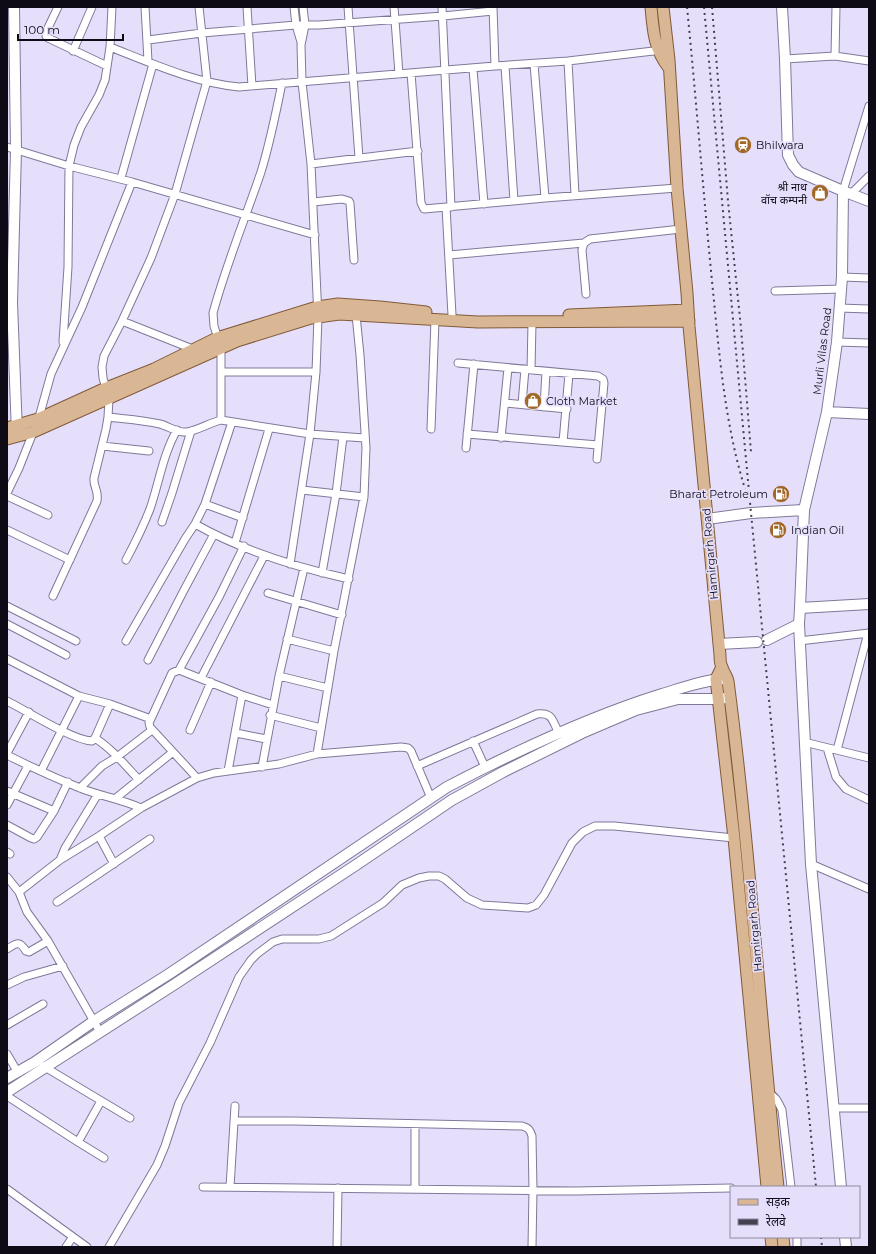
<svg xmlns="http://www.w3.org/2000/svg" width="876" height="1254" font-family="Montserrat,'Noto Sans Devanagari',sans-serif">
<rect width="100%" height="100%" fill="#e6dffc"/>
<g fill="none" stroke-linecap="round" stroke-linejoin="round">
<defs>
<path id="street" d="M58,7L46,32V36L48,38L107,66
M112,7L110,47C151,63 195,83 239,87L495,66
M145,7L148,61
M247,7L252,86
M294,7L296,25L301,42
M348,7L359,158
M394,7L399,74
M442,7L451,207
M493,7L495,66L568,61L662,50
M836,7L835,56L869,61
M148,40L202,33L296,25H319L443,16L493,11
M73,51L92,7
M785,59L835,56
M568,61L575,195
M534,64L545,198
M505,66L514,201
M473,69L484,204
M411,73L421,203L424,209L545,198L677,188
M7,147L69,166L132,182L315,235
M311,164L418,151
M121,178L153,64
M843,191L869,106
M851,194L869,176
M313,202L342,199L349,201L350,203L354,260
M446,207L452,315
M449,255L584,243
M842,277L869,278
M775,291L841,289
M586,294L582,250L584,243L590,239L681,229
M839,308L869,309
M122,321L195,350
M63,342L68,267L69,166L74,145L81,127L99,95L105,80L110,47
M837,342L869,343
M458,363L598,376L603,379L604,383L597,459
M531,370L532,323
M222,372H316
M505,403L567,409
M522,404L525,369
M544,407L546,372
M108,417C125,419 143,420 160,424C168,426 177,433 186,432C197,431 209,423 221,420L310,434L364,438
M221,420V348L214,326L213,313C226,265 245,219 261,172C270,143 276,113 282,83
M38,421L51,374L82,307L132,182
M431,429L435,320
M467,434L598,445
M501,438L508,368
M563,442L569,374
M102,446L149,451
M466,448L474,364
M302,490L364,497
M7,493L19,468L34,430
M7,496L48,515
M205,504L243,518
M162,522L172,493L191,431
M195,524C243,551 295,567 349,579
M7,530L70,560
M235,543L269,429
M126,560C135,543 143,527 150,509C159,483 163,454 177,430
M290,564L310,434L316,372L318,317L311,164L302,82L301,45L305,25L303,7
M322,573L336,494L343,437
M268,593L342,615
M53,596L97,501C99,489 93,488 94,478L106,429L108,417L109,399L103,378L102,367L104,356L122,321L151,258L175,194L207,81L199,7
M7,606L76,641
M7,624L66,655
M287,639L334,651
M126,641L185,539L195,524L205,504L232,422
M799,641L869,633
M7,659L79,696L110,704L151,719
M148,660L183,592L214,534
M179,670L219,597L244,546
M279,676L328,688
M201,678L264,556
M7,701C27,711 72,740 92,741L95,738L110,704
M270,715L321,728
M190,730L211,682
M236,733L266,739
M95,738C112,749 125,765 139,780
M473,741L485,767
M804,742L869,758
M827,748L836,777L846,789L869,800
M837,750L868,633
M7,753L29,712
M317,754L334,651L364,497L366,448L360,355L356,315
M7,755C31,767 55,778 80,788C100,796 121,799 141,808
M417,766L537,714C553,712 552,721 559,733
M262,767L279,676L304,568
M41,771L79,696
M228,771L242,695
M197,778L150,727L149,723L172,673L179,670L242,695L273,705
M80,788L102,766L117,757L152,730
M7,791L54,811
M116,798L173,752
M7,805L28,766
M7,825L31,838L34,839L37,837L54,811L68,782
M99,836L114,864
M7,852L10,854
M60,860L65,848L98,794
M811,864L869,889
M7,877L19,892L27,912L48,941L100,1032
M19,892L60,860L99,836L141,808L197,778L214,773L279,764L317,754L401,747L408,748L411,751L431,798
M57,902L150,839
M7,949C17,943 19,940 26,951L29,952L48,941
M7,985L24,977L63,966
M7,1025L43,1004
M7,1054L17,1071
M43,1066L130,1118
M768,1093C776,1096 778,1102 782,1110L791,1187
M7,1096L78,1142L104,1158
M833,1108H869
M234,1121H294L522,1126C529,1128 530,1130 532,1136L533,1190L532,1247
M415,1124V1189
M78,1142L101,1101
M203,1187L576,1191L731,1188
M230,1187L235,1106
M7,1189L87,1247
M797,1237V1247
M66,1247L72,1238
M109,1247L157,1165L165,1146L179,1103L210,1043L239,977L251,960L257,954L273,942L282,939H319L331,936L383,903L402,885L419,878L429,876H439L445,879L467,898L482,905L528,908L536,905L544,895L572,843L583,832L595,826H614L734,838
M337,1247L338,1188"/>
<path id="secondary" d="M14,7L16,150L12,303L17,433
M782,7L785,59L788,155L793,165L799,172L843,191L869,201
M827,412L869,414
M707,519L751,513L804,510
M800,608L804,510L827,412L837,342L842,277L843,191
M767,640L799,624
M719,644L757,642
M7,1078L35,1062L94,1021L169,974L447,787C516,751 588,717 662,694C682,688 703,680 724,679
M7,1092L175,984L356,865L452,800L503,772L582,733L636,710L678,699H719L725,698
M841,1187L811,864L799,624L800,608L869,604
M845,1237L846,1247"/>
<path id="primary" d="M651,7C653,30 654,49 669,68
M663,7L669,60L677,188L687,293L689,326L720,655C720,659 720,664 722,667C723,672 727,676 728,681C750,849 760,1018 778,1187
M569,315L688,310
M7,428L38,419L106,388L154,369L217,338L317,307L338,304L380,307L426,312
M7,439L33,432L237,341L311,318L339,314L478,322L689,321
M722,667L716,679L734,838L767,1187
M771,1237L772,1247
M783,1237L784,1247"/>
</defs>
<!-- street casing -->
<use href="#street" stroke="#817898" stroke-width="9"/>
<!-- secondary casing -->
<use href="#secondary" stroke="#817898" stroke-width="12"/>
<!-- primary casing -->
<use href="#primary" stroke="#815b39" stroke-width="13"/>
<!-- street -->
<use href="#street" stroke="#fff" stroke-width="7"/>
<!-- secondary -->
<use href="#secondary" stroke="#fff" stroke-width="10"/>
<!-- primary -->
<use href="#primary" stroke="#d9b694" stroke-width="11"/>
<!-- rail -->
<path stroke="#454050" stroke-width="2" stroke-dasharray="2 4" stroke-linecap="butt" d="M687,7C696,98 703,189 712,281C719,350 724,421 745,489
M704,7L751,513L816,1187
M712,7L728,201L741,328L751,452
M821,1237L822,1247"/>
</g>
<!-- icons -->
<defs>
<symbol id="station-disc" viewBox="-11 -11 22 22"><circle r="9.5" fill="#a16726" stroke="#e6dffc"/><path d="M-3-6H3Q5-6 5-4V2Q5 4 3 4L4.5 6H3L1.5 4h-3L-3 6H-4.5L-3 4Q-5 4-5 2V-4Q-5-6-3-6ZM-3.5-4v3h7v-3ZM-3.5 1v1.5H-2V1ZM2 1v1.5H3.5V1Z" fill="#fff"/></symbol>
<symbol id="shop-disc" viewBox="-11 -11 22 22"><circle r="9.5" fill="#a16726" stroke="#e6dffc"/><path d="M-5-2.5h2.3a2.7 3.5 0 0 1 5.4 0H5L5.5 6h-11ZM-1.5-2.5h3a1.5 2.3 0 0 0-3 0Z" fill="#fff"/></symbol>
<symbol id="fuel-disc" viewBox="-11 -11 22 22"><circle r="9.5" fill="#a16726" stroke="#e6dffc"/><path d="M-5.5-6h7V0h2V4h1.3V-2.5L3-4.5l.8-.8L6-3V5H2.5V1h-1V6h-7ZM-4.2-4.7v3.2H.2V-4.7Z" fill="#fff"/></symbol>
</defs>
<g fill-rule="evenodd">
<use href="#station-disc" x="733" y="135" width="20" height="20"/>
<use href="#shop-disc" x="810" y="183" width="20" height="20"/>
<use href="#shop-disc" x="523" y="391" width="20" height="20"/>
<use href="#fuel-disc" x="771" y="484" width="20" height="20"/>
<use href="#fuel-disc" x="768" y="520" width="20" height="20"/>
</g>
<g text-anchor="middle" dominant-baseline="central" stroke-width="3.5" stroke-linejoin="round" paint-order="stroke">
<!-- poi labels -->
<g font-size="11" fill="#0e0a16" stroke="#e6dffc" text-anchor="start">
<text x="756" y="145">Bhilwara</text>
<text x="807" y="187" text-anchor="end">श्री नाथ<tspan x="807" dy="13">वॉच कम्पनी</tspan></text>
<text x="546" y="401">Cloth Market</text>
<text x="768" y="494" text-anchor="end">Bharat Petroleum</text>
<text x="791" y="530">Indian Oil</text>
</g>
<!-- street labels -->
<g font-size="11" fill="#0e0a16" stroke="#e6dffc">
<text transform="translate(822 351) rotate(-83)">Murli Vilas Road</text>
<text transform="translate(710 554) rotate(-95)">Hamirgarh Road</text>
<text transform="translate(754 926) rotate(-95)">Hamirgarh Road</text>
</g>
</g>
<!-- border -->
<rect width="876" height="1254" fill="none" stroke="#0e0a16" stroke-width="16"/>
<!-- legend -->
<rect x="730" y="1186" width="130" height="52" fill="#e6dffc" stroke="#908aa0"/>
<rect x="738" y="1199" width="20" height="6" fill="#d9b694" stroke="#908aa0"/>
<text x="766" y="1206" font-size="12" fill="#0e0a16">सड़क</text>
<rect x="738" y="1219" width="20" height="6" fill="#454050" stroke="#908aa0"/>
<text x="766" y="1226" font-size="12" fill="#0e0a16">रेलवे</text>
<!-- scale -->
<path d="M18 34v6h105v-6" fill="none" stroke="#0e0a16" stroke-width="2"/>
<text x="24" y="34" font-size="12" fill="#0e0a16" stroke="#e6dffc" stroke-width="3" paint-order="stroke">100 m</text>
</svg>
